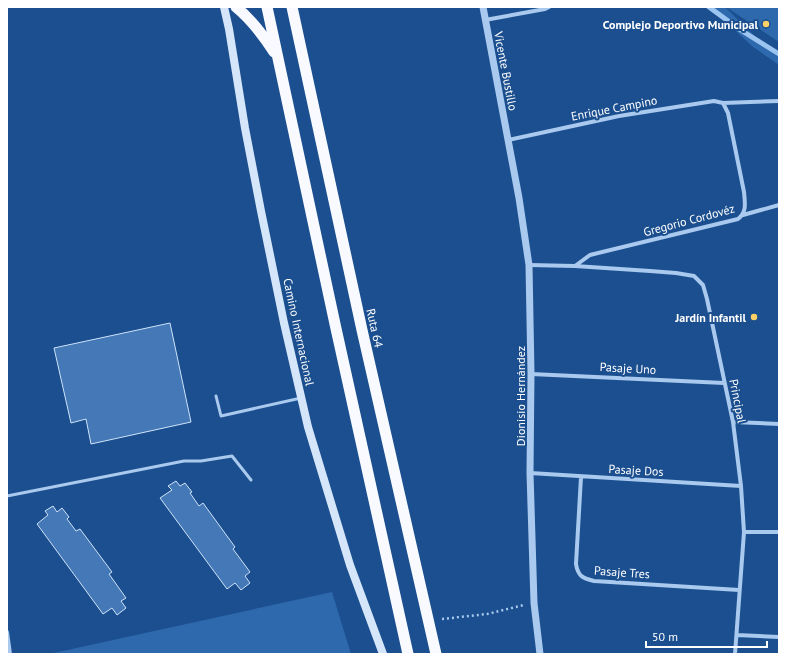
<svg xmlns="http://www.w3.org/2000/svg" width="786" height="661" font-family="'PT Sans',sans-serif">
<rect width="100%" height="100%" fill="#1b4f8f"/>
<!-- green -->
<path fill="#2e69ad" d="M710,7H725L765,46L779,54V65L753,47Z
M726,7H779V42Z
M332,592L351,654H49Z"/>
<g fill="none" stroke-linecap="round" stroke-linejoin="round">
<!-- stream -->
<path stroke="#9cc4f0" stroke-width="5" d="M709,7L739,29L779,54"/>
</g>
<!-- building -->
<path fill="#4478b7" stroke="#cfe3fa" d="M170,323L191,422L91,444L86,419L71,423L54,348Z
M176,481L180,486L185,483L192,492L190,493L199,506L203,503L235,547L233,549L250,572L245,576L250,583L241,590L235,583L227,589L160,498L172,490L168,486Z
M53,506L57,512L62,508L69,517L67,519L76,531L80,529L112,572L109,574L126,598L121,601L126,608L117,615L112,608L103,614L37,524L48,515L45,511Z"/>
<g fill="none" stroke-linecap="round" stroke-linejoin="round">
<!-- path -->
<path stroke="#a9c9ee" stroke-width="2.5" stroke-dasharray="2 3" stroke-linecap="butt" d="M442,619L487,614L524,605"/>
<!-- service -->
<path stroke="#a9c9ee" stroke-width="3" d="M216,396L221,416L301,398
M7,496L184,461H201L232,456L251,480"/>
<!-- minor -->
<path stroke="#a9c9ee" stroke-width="4" d="M485,20L545,9L549,7
M508,140L619,116L714,101L723,103L779,101
M743,215L779,205
M529,265L575,266L650,271L676,273L694,276L703,285L707,299L733,422L741,486L744,532L735,654
M575,266L590,255L738,219C747,212 745,203 744,192L728,113L723,103
M531,374L724,383
M733,422L779,424
M530,473L741,486
M581,477L576,564C578,576 582,578 594,581L739,590
M744,532H779
M7,632L10,654
M737,635L779,637"/>
<!-- tertiary -->
<path stroke="#a9c9ee" stroke-width="7" d="M483,7L519,198L529,265L531,374L530,473L534,603L540,654"/>
<!-- secondary -->
<path stroke="#d6e6fa" stroke-width="8" d="M224,7L229,29L245,128L261,211L284,323L308,427L350,565L383,654"/>
<!-- trunk -->
<path stroke="#f8faff" stroke-width="11" d="M236,7C252,20 263,35 274,52
M267,7L335,324L408,654
M292,7L362,330L436,654"/>
</g>
<!-- markers -->
<g fill="#ffd166" stroke="#1b4f8f" stroke-width="1.5">
<circle cx="766" cy="24" r="4"/>
<circle cx="754" cy="317" r="4"/>
</g>
<g text-anchor="middle" dominant-baseline="central" stroke-width="4" stroke-linejoin="round" paint-order="stroke">
<!-- poi labels -->
<g font-size="12" font-weight="bold" fill="#fff" stroke="#1b4f8f" text-anchor="end">
<text x="758" y="24">Complejo Deportivo Municipal</text>
<text x="746" y="317">Jardín Infantil</text>
</g>
<!-- street labels -->
<g font-size="12" fill="#fff" stroke="#1b4f8f">
<text transform="translate(506 71) rotate(79)">Vicente Bustillo</text>
<text transform="translate(614 108) rotate(-11)">Enrique Campino</text>
<text transform="translate(689 220) rotate(-15)">Gregorio Cordovéz</text>
<text transform="translate(375 328) rotate(77)">Ruta 64</text>
<text transform="translate(299 332) rotate(78)">Camino Internacional</text>
<text transform="translate(628 368) rotate(3)">Pasaje Uno</text>
<text transform="translate(520 396) rotate(-90)">Dionisio Hernández</text>
<text transform="translate(738 401) rotate(79)">Principal</text>
<text transform="translate(636 470) rotate(3)">Pasaje Dos</text>
<text transform="translate(622 572) rotate(4)">Pasaje Tres</text>
</g>
</g>
<!-- border -->
<rect width="786" height="661" fill="none" stroke="#ffffff" stroke-width="16"/>
<!-- scale -->
<path d="M646 641v6h121v-6" fill="none" stroke="#ffffff" stroke-width="2"/>
<text x="652" y="641" font-size="12" fill="#ffffff" stroke="#1b4f8f" stroke-width="3" paint-order="stroke">50 m</text>
</svg>
